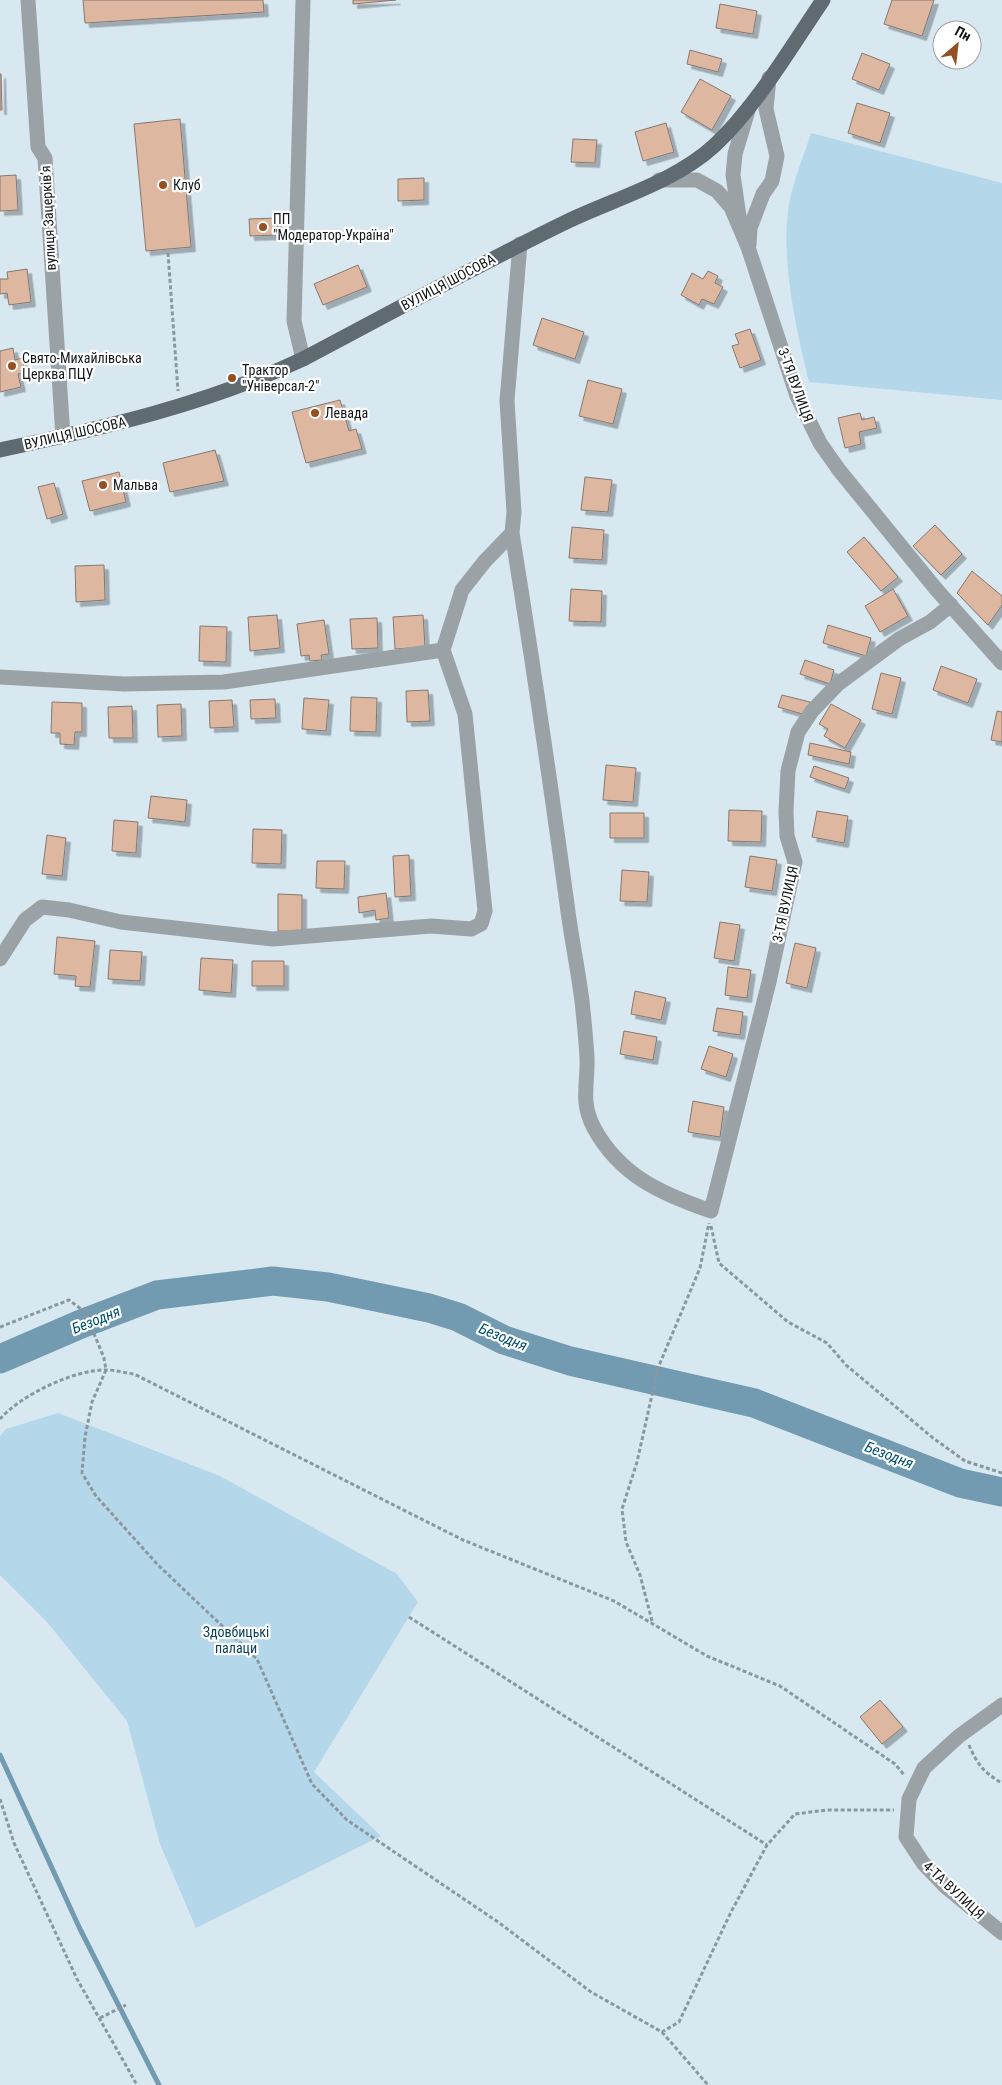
<svg xmlns="http://www.w3.org/2000/svg" width="1002" height="2085" font-family="'Roboto Condensed',sans-serif">
<defs>
<filter id="shadow"><feDropShadow dx="4.5" dy="4.5" stdDeviation="0" flood-color="#0004"/></filter>
</defs>
<rect width="100%" height="100%" fill="#d8e8f1"/>
<!-- green -->
<path fill="#b5d7ea" d="M811,133L1002,183V400L809,382C796,328 779,254 790,199C795,177 804,155 811,133Z
M58,1413L220,1476L397,1574L418,1602L314,1772L381,1836L196,1928L160,1844L127,1721L47,1622L0,1575V1436L6,1429Z"/>
<g fill="none" stroke-linecap="round" stroke-linejoin="round">
<!-- stream -->
<path stroke="#729bb1" stroke-width="5" d="M0,1755L80,1929L159,2085"/>
<!-- river -->
<path stroke="#729bb1" stroke-width="29" d="M0,1359L81,1324L157,1295L273,1281L328,1287L429,1308L458,1317L504,1340L570,1361L754,1403L960,1483L1002,1492"/>
</g>
<!-- building -->
<path fill="#deb7a1" stroke="#867870" filter="url(#shadow)" d="M83,0H263L264,12L85,23Z
M353,0H396L353,4Z
M892,0H934L922,36L884,24Z
M720,4L757,11L753,34L716,28Z
M690,50L722,59L718,72L687,64Z
M862,53L890,64L879,90L852,79Z
M0,74H1L2,110H0Z
M700,79L731,96L712,130L681,112Z
M857,103L890,113L880,143L848,133Z
M180,119L191,247L146,251L134,124Z
M666,123L674,152L643,161L635,132Z
M573,139L597,140L595,163L571,162Z
M16,175L18,210L0,211V176Z
M424,178V200L398,201V179Z
M277,218V235L250,236L249,219Z
M358,265L367,287L323,305L314,284Z
M27,269L31,302L9,305L7,293L0,294V279H8L7,272Z
M708,271L718,276L715,283L723,287L714,304L702,299L699,305L681,295L692,273L703,279Z
M542,318L584,332L575,359L533,345Z
M750,329L761,360L740,368L732,346L739,344L735,334Z
M13,348L15,360L22,358L25,373L18,374L21,387L0,392V351Z
M588,380L622,389L613,424L579,416Z
M340,400L349,431L356,429L362,449L306,463L292,412Z
M860,413L862,420L874,417L877,428L859,432L861,444L845,448L838,418Z
M215,450L224,481L170,492L163,463Z
M119,472L126,502L90,511L82,481Z
M585,477L612,480L608,512L581,510Z
M54,483L63,514L47,519L38,487Z
M935,525L962,554L941,575L913,546Z
M572,527L604,530L602,560L569,558Z
M864,537L898,577L881,591L847,552Z
M104,565L105,600L76,602L75,566Z
M972,571L1002,596V605L988,625L957,593Z
M571,589L602,591L601,622L569,621Z
M893,589L908,616L880,632L865,606Z
M277,615L280,648L250,651L248,617Z
M423,615L425,647L395,649L393,617Z
M377,618L378,648L352,649L350,619Z
M324,620L329,654L321,655L322,660L310,661L309,655L301,656L297,624Z
M828,625L871,638L866,656L823,643Z
M200,626L227,627L226,662L199,661Z
M805,660L834,670L830,684L800,674Z
M941,666L977,679L968,703L933,690Z
M881,673L901,678L892,714L872,709Z
M428,690L430,721L407,722L406,691Z
M782,695L810,702L806,715L778,707Z
M351,697L377,698L376,732L350,731Z
M304,698L329,700L326,731L302,729Z
M275,699L276,718L251,719L250,700Z
M232,700L234,727L210,728L209,701Z
M52,702L82,703V732H75L74,745L60,744V733H51Z
M181,704L182,736L158,737L157,705Z
M831,704L861,720L845,748L824,736L828,729L819,724Z
M132,706L133,738H109L108,707Z
M997,711L1002,712V742L991,740Z
M810,743L851,752L849,764L808,755Z
M606,765L636,768L633,802L603,800Z
M814,766L849,778L845,789L810,777Z
M151,796L187,800L185,822L148,818Z
M729,810L762,811L761,842L728,841Z
M817,811L848,816L844,843L812,837Z
M610,813H644V838H610Z
M114,820L138,822L136,853L112,851Z
M253,829L282,830L281,864L252,863Z
M47,835L66,838L62,876L42,874Z
M409,855L411,896L395,897L393,856Z
M750,856L777,860L772,891L745,887Z
M317,861H345L344,889L316,888Z
M622,870L649,872L647,902L620,901Z
M386,893L389,918L376,920L375,910L359,913L358,897Z
M278,894L302,895V931H278Z
M720,922L740,925L734,961L714,958Z
M57,937L95,941L90,987L75,986L76,976L54,974Z
M795,943L816,948L807,988L786,983Z
M110,950L142,952L140,981L108,979Z
M201,958L233,960L231,993L199,990Z
M252,961H284V986H252Z
M728,967L751,970L747,998L725,995Z
M635,991L666,998L661,1020L631,1014Z
M717,1008L743,1012L740,1035L713,1031Z
M624,1031L657,1037L653,1060L620,1054Z
M709,1046L733,1054L726,1077L701,1069Z
M693,1101L724,1107L720,1137L688,1132Z
M880,1700L903,1727L882,1744L860,1717Z"/>
<g fill="none" stroke-linecap="round" stroke-linejoin="round">
<!-- path -->
<path stroke="#8b979e" stroke-width="3" stroke-dasharray="4 2.5" stroke-linecap="butt" d="M168,253L178,391
M711,1226L719,1263L788,1322L827,1343L846,1365L933,1438L965,1461L1002,1473
M0,1327L69,1300L85,1312L104,1358L106,1370L92,1402L85,1437L82,1473L96,1496L158,1565L257,1659L312,1784L347,1820L498,1922L591,1992L662,2032L679,2022L731,1912L767,1845L795,1814L827,1810H894
M0,1419C21,1395 75,1369 107,1370C116,1370 125,1373 134,1374L463,1540L614,1601L707,1656L780,1686L895,1764L905,1776
M409,1617L767,1845
M652,1621L640,1575L626,1542L622,1509L637,1462L658,1368L700,1268L709,1223
M969,1745C977,1764 984,1773 1002,1783
M0,1799L14,1843L77,1979L137,2085
M100,2018L126,2005
M662,2032L708,2085"/>
<!-- minor -->
<path stroke="#9ba2a6" stroke-width="15" d="M28,0L38,147L45,158L63,437
M303,0L294,321L303,359
M659,180H697L717,191L731,207L748,247L797,396L820,443L839,470L936,589L1002,663
M739,216L733,175L735,154L749,107
M749,245L750,228L763,194L772,181L777,156L766,109L769,78
M512,533C532,657 550,780 567,904C571,937 578,969 582,1001C584,1020 586,1039 587,1058C588,1086 580,1101 594,1128C620,1176 662,1194 711,1211L769,982L795,862L787,836L786,811L788,771L798,732L812,711L838,684L899,639L930,622L951,605
M0,677L124,684L224,682L443,650
M0,959L25,920L42,907L69,910L121,922L273,939L431,926L471,929L481,924L485,911L465,714L443,650L462,590L485,561L512,533L514,512L507,401L520,244
M1002,1705L959,1736L924,1768L909,1799L906,1837L923,1863L946,1887L1002,1933"/>
<!-- major -->
<path stroke="#5f6a71" stroke-width="15" d="M0,450C103,428 208,404 303,359C390,313 476,266 564,223C613,199 674,183 715,145C756,107 791,47 823,0"/>
</g>
<!-- markers -->
<g fill="#944f23" stroke="#fff" stroke-width="2">
<circle cx="163" cy="185" r="5"/>
<circle cx="263" cy="227" r="5"/>
<circle cx="12" cy="366" r="5"/>
<circle cx="232" cy="378" r="5"/>
<circle cx="315" cy="413" r="5"/>
<circle cx="103" cy="485" r="5"/>
</g>
<g text-anchor="middle" dominant-baseline="central" stroke-width="4.5" stroke-linejoin="round" paint-order="stroke">
<!-- poi labels -->
<g font-size="14" fill="#111619" stroke="#fff" text-anchor="start">
<text x="173" y="185">Клуб</text>
<text x="273" y="219">ПП<tspan x="273" dy="16">"Модератор-Україна"</tspan></text>
<text x="22" y="358">Свято-Михайлівська<tspan x="22" dy="16">Церква ПЦУ</tspan></text>
<text x="242" y="370">Трактор<tspan x="242" dy="16">"Універсал-2"</tspan></text>
<text x="325" y="413">Левада</text>
<text x="113" y="485">Мальва</text>
</g>
<!-- street labels -->
<g font-size="14" fill="#111619" stroke="#fff">
<text transform="translate(48 218) rotate(-93)">вулиця Зацерківʼя</text>
<text transform="translate(448 282) rotate(-28)">ВУЛИЦЯ ШОСОВА</text>
<text transform="translate(796 385) rotate(70)">3-ТЯ ВУЛИЦЯ</text>
<text transform="translate(75 433) rotate(-13)">ВУЛИЦЯ ШОСОВА</text>
<text transform="translate(785 904) rotate(-78)">3-ТЯ ВУЛИЦЯ</text>
<text transform="translate(954 1890) rotate(43)">4-ТА ВУЛИЦЯ</text>
</g>
<!-- park labels -->
<g font-size="14" fill="#0a425a" stroke="#fff">
<text x="236" y="1632">Здовбицькі<tspan x="236" dy="16">палаци</tspan></text>
</g>
<!-- water labels -->
<g font-size="15" font-style="italic" fill="#005171" stroke="#fff">
<text transform="translate(96 1320) rotate(-22)">Безодня</text>
<text transform="translate(503 1337) rotate(22)">Безодня</text>
<text transform="translate(889 1455) rotate(21)">Безодня</text>
</g>
</g>
<!-- north arrow -->
<g transform="translate(957 45) rotate(28)"><circle r="24" fill="#ffffff" stroke="#a0a2a3"/>
<path d="M0-4L9 19L0 12L-9 19Z" fill="#944f23"/>
<text y="-8" font-size="14" font-weight="bold" text-anchor="middle" fill="#111619">Пн</text>
</g>
</svg>
